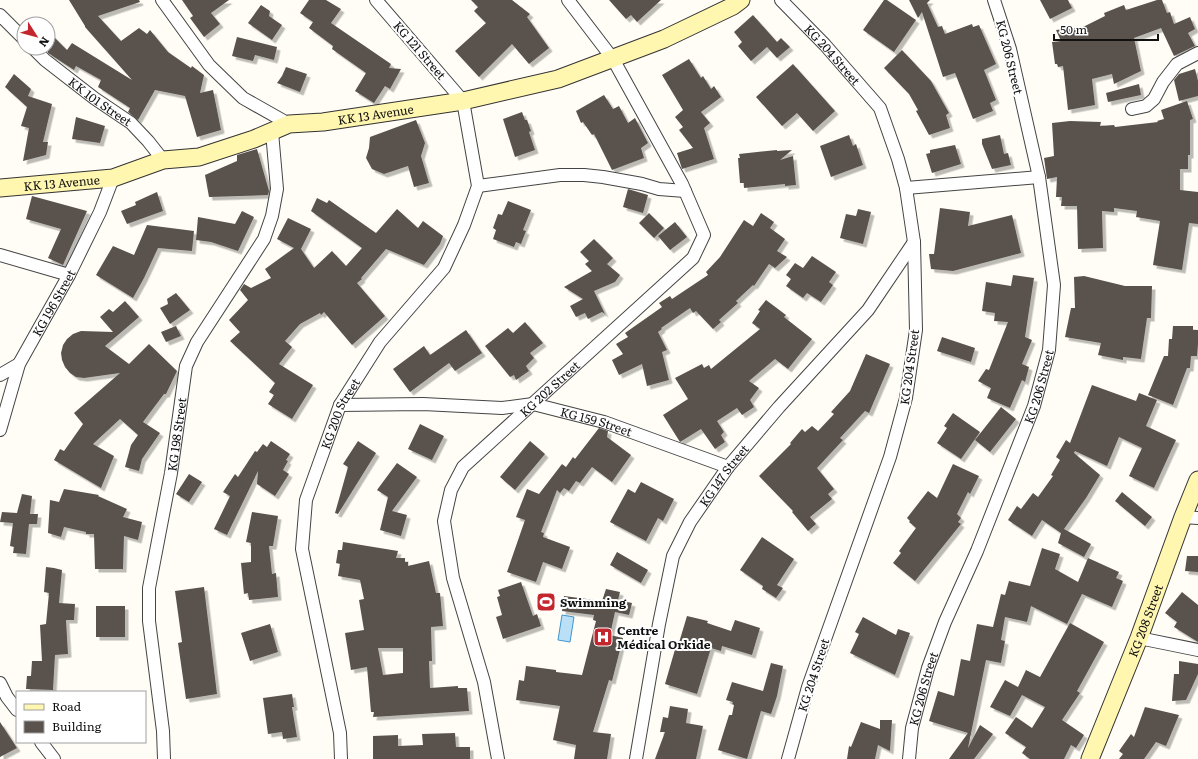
<svg xmlns="http://www.w3.org/2000/svg" width="1198" height="759" font-family="Literata,serif">
<defs>
<filter id="shadow"><feDropShadow dx="3.5" dy="3.5" stdDeviation="0" flood-color="#0004"/></filter>
</defs>
<rect width="100%" height="100%" fill="#fffdf5"/>
<!-- water -->
<path fill="#b9e0f7" stroke="#3f96cf" d="M562,615L574,617L570,642L558,640Z"/>
<!-- building -->
<path fill="#5a524d" fill-rule="evenodd" filter="url(#shadow)" d="M69,0H139L140,2L98,16L121,41L139,28L147,34L150,30L168,52L191,68L192,66L204,75L200,93L213,90L221,130L197,137L185,96L155,90L138,120L128,112L130,108L98,87L101,80L76,66L74,70L48,53V31L67,50L72,43L132,80L85,27V26Z
M182,0H229L211,13L220,24L204,37L190,18L193,16Z
M309,0H326L341,9L331,23L391,64L389,68L401,69L390,89L385,86L374,103L355,91L366,73L332,49L333,46L309,28L313,22L300,13Z
M471,0H512L530,14L527,17L549,48L529,64L512,44L479,77L455,51L486,23L474,11L478,7Z
M609,0H661L637,22L631,15L626,19Z
M884,0H887L916,20L894,52L863,30Z
M909,0H930L927,3L938,27L942,26L945,34L972,24L973,27L979,25L996,64L984,70L996,100L990,103L993,111L973,119L955,73L943,77L922,12L918,18Z
M1040,0H1068L1072,8L1050,19Z
M1157,0H1162L1167,13L1170,12L1174,24L1190,17L1195,29L1188,33L1195,46L1174,56L1161,28L1134,38L1141,71L1114,84L1112,74L1092,79L1095,105L1068,110L1063,66L1058,67L1057,64H1055L1052,42L1061,41L1056,30L1083,27L1105,16L1104,13L1124,5L1126,10Z
M261,5L270,11L269,16L282,25L272,40L248,23Z
M753,15L777,42L781,38L790,47L777,58L767,47L751,61L738,46L742,42L734,32Z
M237,37L277,47L274,60L255,55L253,61L232,56Z
M902,50L931,81L949,113L946,115L950,128L929,135L916,111L918,110L909,94L884,68Z
M689,59L701,78L703,76L711,89L714,86L721,97L701,112L710,123L704,128L714,159L682,169L677,153L693,148L679,130L683,127L675,117L683,110L662,75Z
M793,64L835,111L813,131L797,113L782,126L756,97Z
M286,67L307,74L300,92L277,83L282,76Z
M1195,69L1198,81V96L1179,101L1174,80L1179,74Z
M14,74L31,89L28,96L52,104L43,142H48L46,155L23,161L29,128L21,126L27,107L5,87Z
M1139,84L1141,95L1108,102L1106,93Z
M604,95L613,109L619,106L628,123L635,118L648,143L641,148L644,158L612,170L594,134L592,135L583,122L581,123L576,111Z
M1187,101L1193,119L1190,120V155H1188V169H1180V190L1198,192V224L1189,223L1182,270L1153,265L1160,221L1136,217L1137,211L1114,208V212L1102,211L1103,248L1078,249L1077,206H1061L1062,197H1056L1057,177L1047,179L1044,158L1054,156L1052,123L1070,121L1101,122L1100,126L1114,125L1115,127L1158,122L1157,121L1164,119L1161,110Z
M522,112L525,120H527L531,131L529,132L535,150L515,157L503,119Z
M76,117L105,126L100,143L72,139Z
M416,120L425,143L421,156L429,183L414,187L408,166L384,174L372,169L366,158L369,148L370,137Z
M849,135L853,146L856,144L863,165L831,177L820,146Z
M1000,135L1004,154L1008,153L1011,165L992,169L982,144V139Z
M955,145L961,164L932,173L926,154L930,153V150Z
M257,149L269,191L268,195L209,197L205,175L237,161V155Z
M777,150V151L792,150L780,160L793,156L796,185L785,186V184L744,188V183H740L738,158H740L739,154Z
M628,189L648,195L643,213L623,207Z
M157,192L163,211L127,224L121,211L136,205L135,202Z
M32,196L87,211L63,265L48,258L61,229L26,219Z
M317,198L327,203L329,200L376,233L397,209L418,228L423,221L443,236L440,244L424,265L386,249L361,278L362,279L357,283L385,316L352,345L324,312L321,315L320,313L300,324L285,341L292,347L279,364L313,385L292,419L268,404L274,395L269,392L275,383L230,341L240,332L229,320L248,300L240,290L244,284L251,288L271,278L265,269L294,248L277,239L288,218L311,229L301,249L314,268L332,251L346,266L362,248L311,211Z
M508,201L531,210L523,230L526,231L521,244L516,242L514,247L493,239L496,230L493,228L498,214L502,215Z
M940,208L970,212L968,226L1012,215L1021,253L953,271L931,269L929,254H934Z
M858,209L871,212L863,244L840,238L846,214L856,216Z
M242,211L254,217L238,251L211,242L196,240L198,217L235,224Z
M649,213L664,228L654,238L639,223Z
M761,213L774,222L770,228L785,239L777,251L787,257L775,268L769,264L754,286L753,285L736,301L738,303L719,320L721,322L713,329L696,311L693,313L690,308L661,328L662,329L658,332L667,350L662,352L669,380L647,386L642,364L619,375L612,360L623,354L616,344L628,337L625,333L662,307L659,303L670,296L672,299L708,275L706,272L720,257L744,220L753,226Z
M675,222L687,237L670,250L658,236Z
M147,225L194,231L192,251L158,248L144,278L133,298L96,275L113,246L134,255Z
M594,239L613,258L607,264L620,275L615,282L594,291L605,314L602,312L588,319L585,313L576,317L570,306L583,299L564,287L592,271L585,264L589,261L580,252Z
M812,256L836,272L829,282L833,285L821,302L807,293L803,298L786,286L791,279L786,275L795,263L803,268Z
M1013,275L1034,278L1025,337L1032,340L1022,364L1029,367L1025,382L1022,380L1010,408L987,398L991,388L978,381L986,369L989,370L1008,322L994,321L995,313L982,311L986,282L1011,286Z
M1084,276L1125,286H1152L1151,318H1147L1141,359L1123,357V360L1098,355L1101,343L1065,337L1071,308H1075L1074,277Z
M176,293L190,310L170,324L160,308L168,304L167,299Z
M766,300L786,315L784,317L812,339L788,369L775,359L749,381L759,388L750,400L754,407L742,415L737,408L717,421L724,432L721,435L725,442L715,449L701,429L680,442L663,415L688,399L675,378L702,364L704,368L709,365L711,369L760,329L752,323L760,311L758,310Z
M125,301L139,317L105,346L129,364L149,344L177,371L166,394H164L143,422L160,433L142,459L139,471L125,467L131,445L138,435L120,419L93,444L114,456L101,488L54,460L60,449L64,451L83,424L74,413L120,373L84,378L76,377L70,373L65,367L62,360L61,353L63,345L67,339L73,334L81,331L113,332L100,317L109,309L113,312Z
M525,322L543,343L530,353L534,358L526,366L529,371L516,380L514,375L510,377L485,346L508,328L513,333Z
M176,326L181,336L166,342L161,332Z
M1173,326H1193V330H1198V344L1197,356H1191L1190,368H1187L1173,405L1148,395L1164,356H1168L1169,339H1172Z
M466,330L482,353L455,371L449,363L410,392L393,369L424,346L430,355Z
M942,337L975,348L971,362L937,351Z
M866,354L890,364L869,413L865,411L840,438L843,440L817,468L834,489L828,494L832,499L810,517L816,524L808,531L792,512L793,511L759,476L791,444L790,443L802,429L805,432L812,426L818,431L834,414L831,412L850,391Z
M1092,385L1136,401L1139,393L1157,400L1146,426L1176,440L1154,488L1129,476L1142,448L1119,437L1107,466L1075,451L1074,453L1100,475L1086,498L1064,529L1091,544L1084,557L1058,543L1061,533L1042,520L1032,536L1008,520L1017,506L1021,509L1033,493L1038,497L1053,476L1051,475L1060,460L1056,457L1066,440L1070,443Z
M1001,407L1016,419L990,452L975,440Z
M953,413L980,432L961,459L937,443L947,428L944,426Z
M420,424L444,436L432,460L408,449Z
M599,428L608,431L607,437L631,455L612,482L592,467L580,483L576,481L569,491L564,488L560,493L557,490L541,532L544,533L543,537L570,547L562,569L543,562L536,582L507,572L525,520L516,517L527,489L539,494L562,464L566,467L573,457L575,459Z
M271,441L290,454L286,460L288,461L283,470L289,474L275,496L257,484L258,471L227,535L214,529L230,496L223,492L235,474L238,477L255,451L257,452L263,444L267,447Z
M358,441L376,453L338,514L335,513L348,467L343,464Z
M530,441L545,454L515,490L500,477Z
M397,463L417,477L392,511L407,515L401,536L380,530L388,497L377,490Z
M953,464L979,476L970,494L968,492L957,514L961,518L958,522L961,524L915,581L893,563L901,553L899,551L916,528L909,522L910,521L907,518L928,491L937,498Z
M189,474L202,482L189,502L176,494Z
M641,482L674,499L663,521L658,518L646,541L610,522L628,489L635,493Z
M64,489L99,495L98,496L127,509L123,517L142,522L138,540L124,536L123,569H95L94,534H86V532L64,527L61,537L48,533L50,500L59,502Z
M1122,492L1152,517L1145,526L1115,501Z
M22,494L32,496L30,514H38L37,524H29L26,554L13,553L14,547L10,546L13,523L0,522L2,512L17,513Z
M252,512L278,516L273,546H269L272,574L276,573L278,597L249,600L248,593L244,594L241,563L251,562V543L246,542Z
M762,537L794,559L777,585L783,588L776,598L762,589L763,586L740,570Z
M343,542L398,551L396,558H405V562H408V566L429,561L436,593H440L443,626L431,627L432,661H429L430,688L458,686V688H467L469,711L373,717L374,712H371L367,667L351,670L345,633L364,630L359,600L364,599L360,580L338,576L340,564L336,563L338,550H342ZM378,648H403V673L383,675Z
M1042,548L1060,554L1055,569L1078,582L1088,558L1119,572L1116,578L1123,581L1112,607L1082,594L1067,624L1031,606L1027,622L1005,617L1001,640L1005,641L1001,663L986,660L968,748L980,725L993,734L974,759H949L968,733L929,721L938,691L954,696L961,659L970,661L977,624L993,627L1001,594L1005,595L1009,581L1030,586Z
M617,552L648,570L641,583L610,565Z
M1187,556H1198V572L1185,571Z
M46,567L54,568L62,570L59,603L75,604L74,620H66L68,654L55,655L53,690L26,689L27,676H31L32,661H42L40,625L46,624L49,593L44,592Z
M521,582L533,616L537,614L541,626L503,639L496,617L502,615L497,597L500,596L498,590Z
M204,587L217,694L186,699L178,643L182,642L175,591Z
M606,589L620,592L618,600L632,603L629,615L615,612L610,635L623,638L612,681L609,680L593,732L611,734L607,759H574L576,745L553,740L560,706L516,700L519,680L524,681L526,666L556,670V672L582,675L596,621L593,620L594,615L562,611L564,596L602,601Z
M1182,592L1198,605V642L1174,627L1177,622L1165,613Z
M96,606H125V637H96Z
M687,616L708,621L707,623L731,631L735,620L760,628L752,655L722,646L721,651L711,648L697,694L665,684L676,646H678Z
M863,617L896,635L898,629L910,633L895,675L850,653L859,634L855,632Z
M1070,623L1104,642L1077,691L1080,693L1062,720L1084,735L1076,748L1071,745L1064,759H1030L1022,753L1026,747L1005,733L1016,717L1032,728L1045,707L1022,695L1010,716L990,707L1005,680L1018,687L1026,670L1040,677Z
M270,624L278,652L250,661L241,633Z
M1179,661L1198,664V674L1186,700L1172,701L1174,674H1179Z
M771,663L783,666L777,696L771,714L761,711L747,759L718,750L729,715H732L734,705L732,704L733,702L726,700L732,682L763,691Z
M292,694L294,707H292L297,737L283,739L282,732L268,734L263,698Z
M670,706L688,709L686,723L703,726L696,759H655L665,732H660L663,717L668,718Z
M1145,707L1179,715L1166,746L1156,742L1144,759H1119L1123,754L1119,751L1131,734L1134,737Z
M880,720H892L890,751L878,745L875,759H847L849,746L851,747L861,722L880,729Z
M0,722L17,748L0,757Z
M455,733L456,747H470V759H373V736L398,735V746L423,745L422,734Z"/>
<g fill="none" stroke-linecap="round" stroke-linejoin="round">
<defs>
<g id="street">
<path d="M162,0L209,65L243,98L289,124"/>
<path id="s1" d="M781,0L825,45L880,108L898,159L906,188L914,242L916,330L906,398L890,457L808,687L788,759"/>
<path d="M0,15L24,39"/>
<path id="s2" d="M33,48L45,60L94,98L131,123L148,141L163,160"/>
<path d="M1132,109L1146,106L1154,99L1163,82L1177,64L1198,53"/>
<path d="M478,186L560,175H584L603,177L642,184L659,189L685,191"/>
<path d="M906,188L1039,177"/>
<path d="M0,255L69,275"/>
<path d="M0,375L19,364"/>
<path id="s3" d="M340,405L423,404L502,408L533,404L604,422L728,467"/>
<path id="s4" d="M0,430L19,364L69,275L100,212L113,178"/>
<path d="M1183,517L1198,518"/>
<path d="M1139,638L1198,650"/>
<path d="M0,683L7,697L17,710"/>
<path d="M41,742L54,759"/>
<path id="s5" d="M164,759L163,731L149,621V588L171,473L186,366L197,342L264,239L272,216L277,189L272,132"/>
<path id="s6" d="M341,759L340,733L302,549L306,500L340,405L380,342L444,268L464,225L478,186L463,101L376,0"/>
<path id="s7" d="M498,759L484,682L453,578L444,521L451,490L463,467L693,258L704,235L682,184L613,59L568,0"/>
<path id="s8" d="M636,759L659,624L673,556L690,522L728,467L779,407L868,310L914,242"/>
<path id="s9" d="M909,759L912,728L928,668L945,622L977,551L1034,406L1049,350L1054,285L1039,177L1010,49L994,0"/>
</g>
<g id="secondary">
<path id="s10" d="M0,188L113,178L163,160L199,157L254,139L289,124L323,122L463,101L558,79L664,39L733,6L741,0"/>
<path id="s11" d="M1090,759L1139,638L1183,517L1198,480"/>
</g>
</defs>
<!-- street casing -->
<use href="#street" stroke="#444" stroke-width="14"/>
<!-- secondary casing -->
<use href="#secondary" stroke="#333" stroke-width="19"/>
<!-- street -->
<use href="#street" stroke="#fff" stroke-width="12"/>
<!-- secondary -->
<use href="#secondary" stroke="#fff6b0" stroke-width="17"/>
</g>
<!-- icons -->
<defs>
<symbol id="stadium-square" viewBox="-11 -11 22 22"><rect x="-9" y="-9" width="18" height="18" rx="4" fill="#c4262e" stroke="#fff"/><path d="M0-5a6.5 5 0 1 0 0 10a6.5 5 0 1 0 0-10ZM-3.5-1.8h7v3.6h-7Z" fill="#fff"/></symbol>
<symbol id="hospital-square" viewBox="-11 -11 22 22"><rect x="-9" y="-9" width="18" height="18" rx="4" fill="#c4262e" stroke="#fff"/><path d="M-5-5h3v3.5h4V-5h3V5h-3V1.5h-4V5h-3Z" fill="#fff"/></symbol>
</defs>
<g fill-rule="evenodd">
<use href="#stadium-square" x="535" y="591" width="22" height="22"/>
<use href="#hospital-square" x="592" y="626" width="22" height="22"/>
</g>
<g text-anchor="middle" dominant-baseline="central" stroke-width="4" stroke-linejoin="round" paint-order="stroke">
<!-- street labels -->
<g font-size="12" fill="#111" stroke="#fff">
<text transform="translate(420 50) rotate(49)">KG 121 Street</text>
<text stroke="none"><textPath href="#s1" startOffset="75">KG 204 Street</textPath></text>
<text transform="translate(1010 57) rotate(76)">KG 206 Street</text>
<text stroke="none"><textPath href="#s2" startOffset="86">KK 101 Street</textPath></text>
<text stroke="none"><textPath href="#s10" startOffset="386">KK 13 Avenue</textPath></text>
<text stroke="none"><textPath href="#s10" startOffset="62">KK 13 Avenue</textPath></text>
<text stroke="none"><textPath href="#s4" startOffset="139">KG 196 Street</textPath></text>
<text transform="translate(909 367) rotate(-82)">KG 204 Street</text>
<text stroke="none"><textPath href="#s9" startOffset="396">KG 206 Street</textPath></text>
<text stroke="none"><textPath href="#s7" startOffset="419">KG 202 Street</textPath></text>
<text stroke="none"><textPath href="#s6" startOffset="356">KG 200 Street</textPath></text>
<text stroke="none"><textPath href="#s3" startOffset="259">KG 159 Street</textPath></text>
<text stroke="none"><textPath href="#s5" startOffset="328">KG 198 Street</textPath></text>
<text stroke="none"><textPath href="#s8" startOffset="302">KG 147 Street</textPath></text>
<text stroke="none"><textPath href="#s11" startOffset="149">KG 208 Street</textPath></text>
<text transform="translate(813 675) rotate(-72)">KG 204 Street</text>
<text stroke="none"><textPath href="#s9" startOffset="72">KG 206 Street</textPath></text>
</g>
<!-- poi labels -->
<g font-size="12" font-weight="bold" fill="#111" stroke="#fff" text-anchor="start">
<text x="560" y="602">Swimming</text>
<text x="617" y="630">Centre<tspan x="617" dy="14">Médical Orkide</tspan></text>
</g>
</g>
<!-- legend -->
<rect x="16" y="691" width="130" height="52" fill="#ffffff" stroke="#a0a0a0"/>
<rect x="24" y="704" width="20" height="6" fill="#fff6b0" stroke="#a0a0a0"/>
<text x="52" y="711" font-size="12" fill="#111111">Road</text>
<rect x="24" y="721" width="20" height="12" fill="#5a524d" stroke="#a0a0a0"/>
<text x="52" y="731" font-size="12" fill="#111111">Building</text>
<!-- north arrow -->
<g transform="translate(36 36) rotate(126)"><circle r="19" fill="#ffffff" stroke="#a0a0a0"/>
<path d="M0-3L7 15L0 10L-7 15Z" fill="#c4262e"/>
<text y="-6" font-size="11" font-weight="bold" text-anchor="middle" fill="#111111">N</text>
</g>
<!-- scale -->
<path d="M1054 34v6h104v-6" fill="none" stroke="#111111" stroke-width="2"/>
<text x="1060" y="34" font-size="12" fill="#111111" stroke="#ffffff" stroke-width="3" paint-order="stroke">50 m</text>
</svg>
